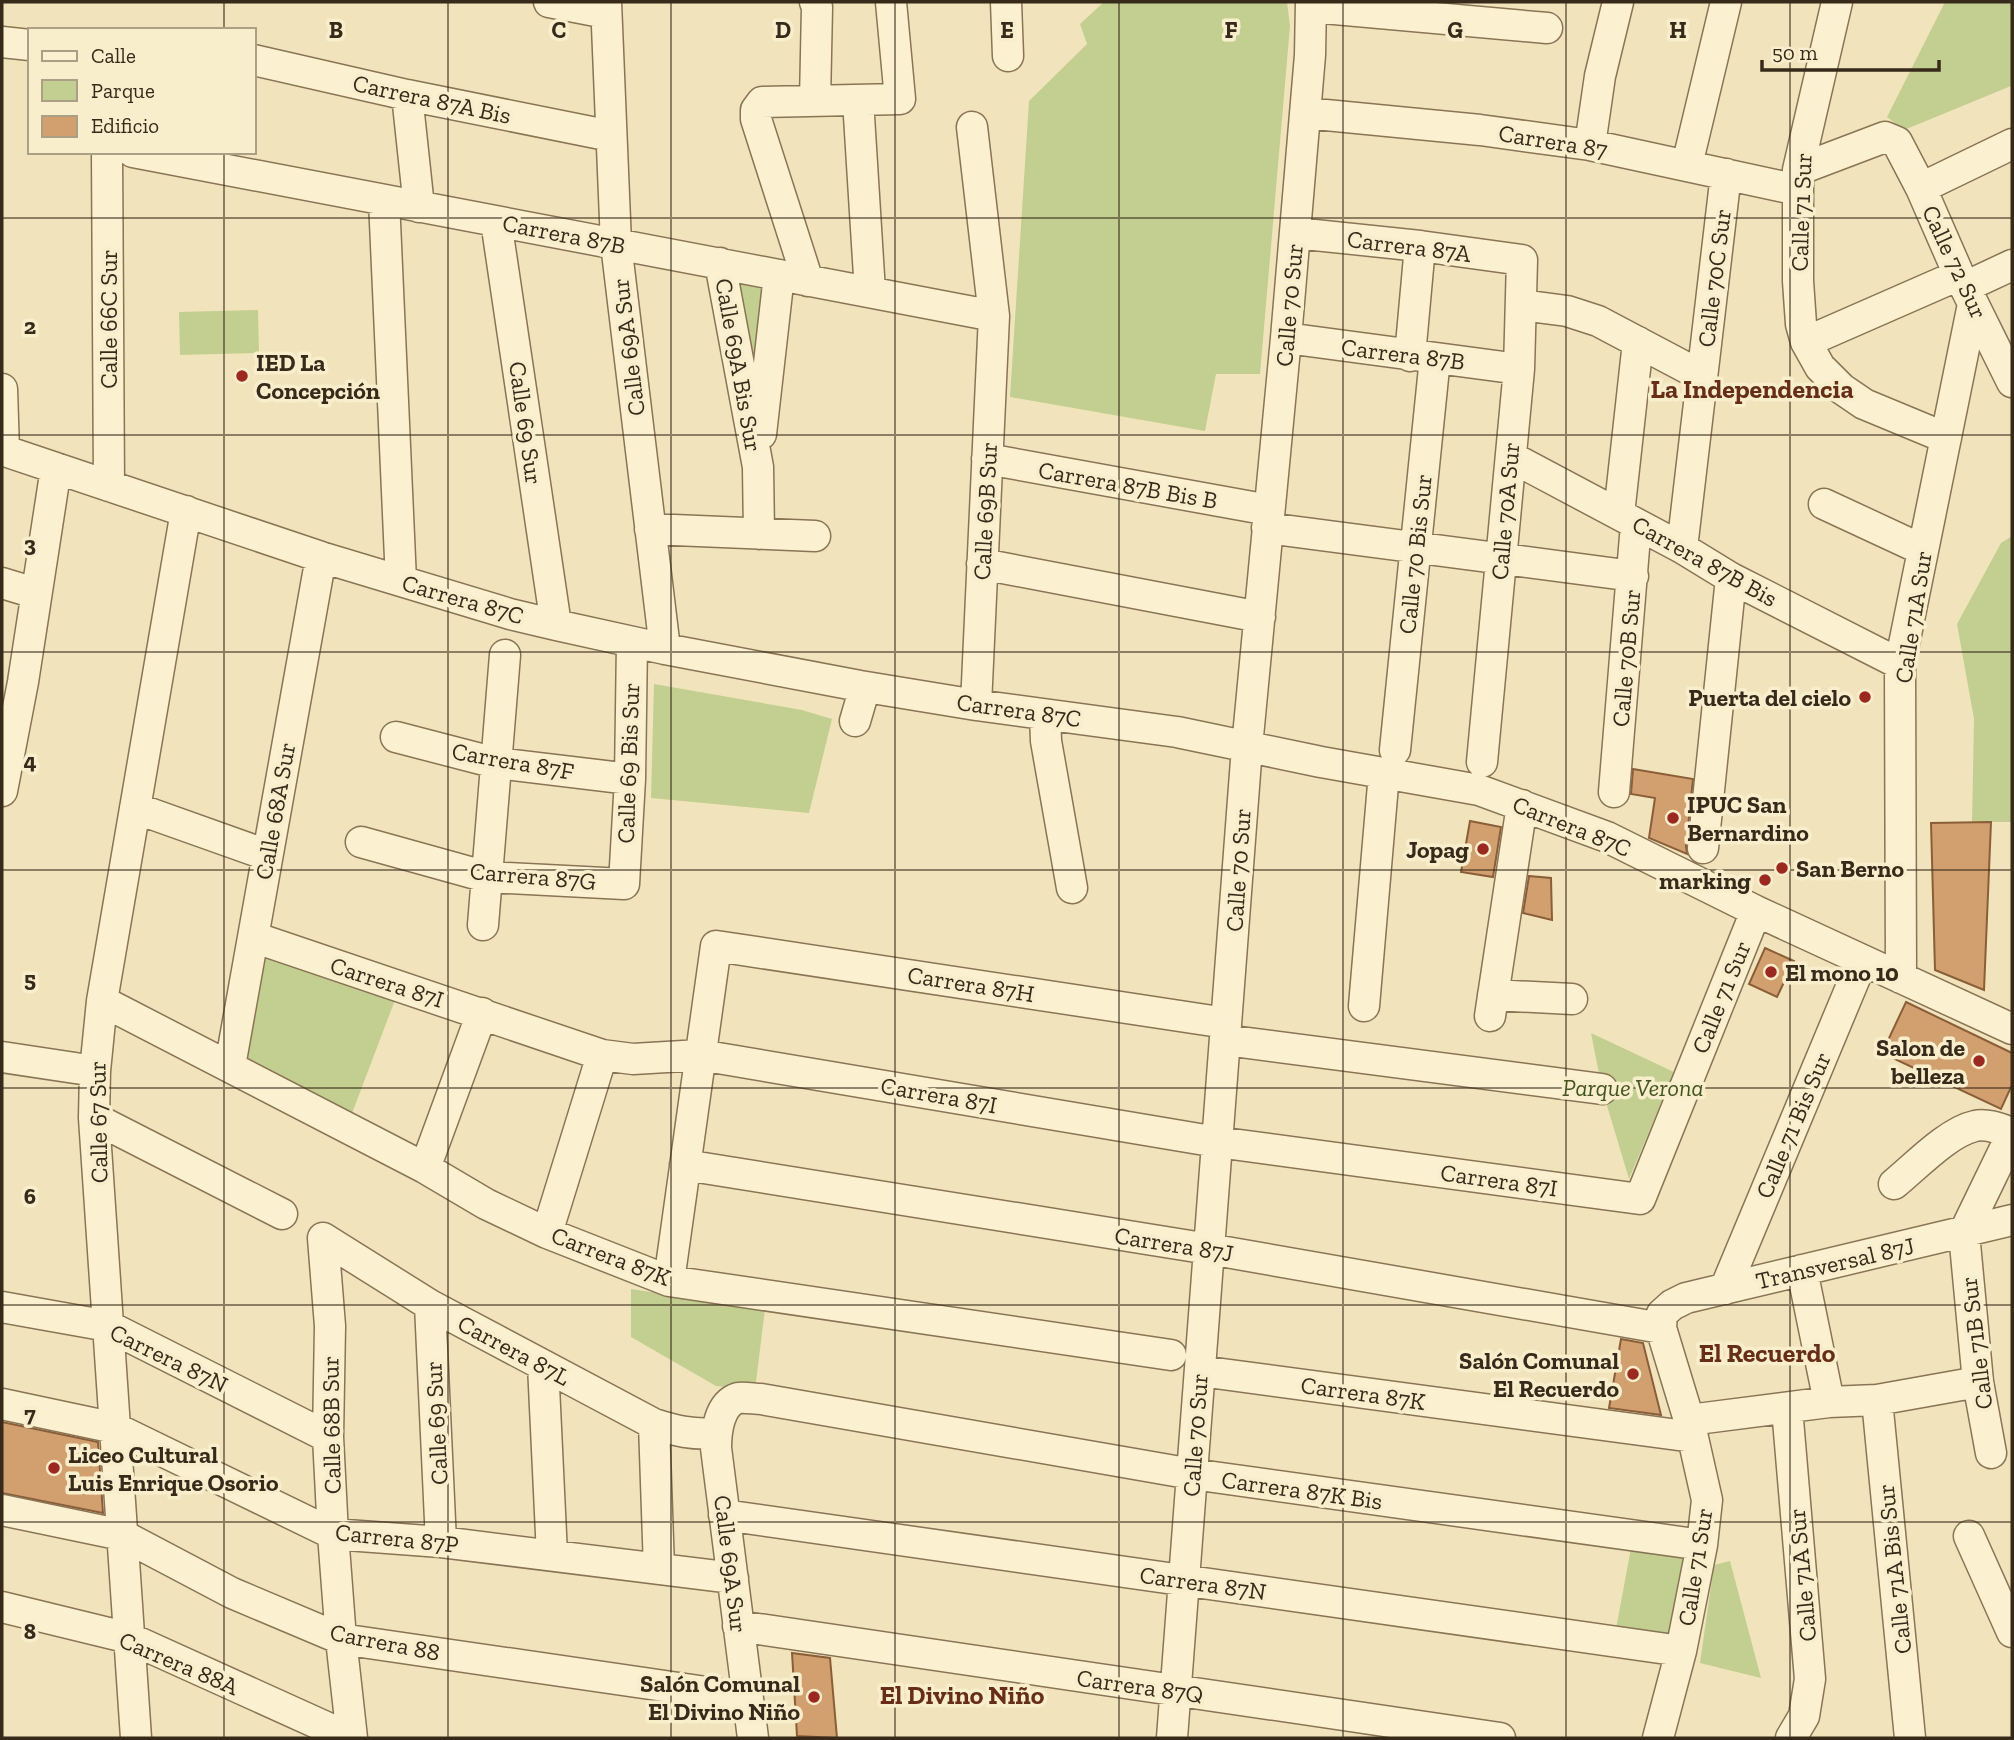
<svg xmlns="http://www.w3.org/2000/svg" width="2014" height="1740" font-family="'Zilla Slab',serif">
<rect width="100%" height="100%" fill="#f1e4bc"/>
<!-- green -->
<path fill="#c3cf90" d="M1104,2H1287L1290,26L1260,374H1216L1205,431L1010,397L1029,101L1087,44L1080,24Z
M1945,2H2012L2011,86L1904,130L1887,117Z
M730,276L764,285L757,440Z
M258,310L259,353L180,355L179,312Z
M2012,536V822H1972L1974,719L1957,624L2001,543Z
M654,684L802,710L832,719L809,813L651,798Z
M266,956L395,1000L351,1116L245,1064Z
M1591,1033L1674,1072L1629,1179L1602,1089Z
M631,1289L765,1309L755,1390L716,1386L631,1337Z
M1631,1548L1688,1556L1674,1638L1616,1629Z
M1730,1561L1761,1678L1700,1663L1714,1565Z"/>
<!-- building -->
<path fill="#d29f6f" stroke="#8a5e39" stroke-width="2" d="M1633,769L1693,779L1686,846L1687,854L1649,838L1655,798L1631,794Z
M1470,821L1501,827L1493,877L1461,872Z
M1991,822L1984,990L1935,970L1931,823Z
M1529,876L1551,878L1552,920L1523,913Z
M1765,948L1794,961L1777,997L1749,984Z
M1906,1002L2012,1053V1085L2001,1109L1882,1053Z
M1621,1339L1643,1343L1661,1415L1609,1408Z
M2,1422L98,1442L103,1513L2,1493Z
M792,1653L830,1658L837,1738L797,1736Z"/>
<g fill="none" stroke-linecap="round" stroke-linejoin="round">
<defs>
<path id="minor" d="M549,2L606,13
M606,2L616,244L665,649
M815,2L817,7L815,101
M1006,2L1008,56
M1837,2L1798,170V281L1801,324L1806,342L1820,367L1842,389L1864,404L1946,438
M1312,7L1547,28
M2,42L30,45
M254,60L407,95L611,136
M407,95L419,207
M858,100L870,292
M1305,113L1480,130L1590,145L1798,190
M972,127L994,316L976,705
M1590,145L1600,76L1618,2
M107,152L109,486
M133,152L994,316
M1687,165L1726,2
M1798,170L1885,137L1897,142L1921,188L1959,275L2012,382
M1921,188L2012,144
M384,200L401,581
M496,221L556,625
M1295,233L1420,246L1522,260L1519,369L1482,762
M720,263L758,467L759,534
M808,281L756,119V110L762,102L900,99L891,2
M1965,287L2012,265
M1521,305L1567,311L1598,321L1702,376
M1286,338L1519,369
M1806,342L1959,275
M1410,356L1420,246
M2,389L4,451
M761,434L779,275
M2,450L321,557L510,614L556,625L665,649L860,686L976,705L1177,732L1321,762L1479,790L1607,837L1756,911L2012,1029
M1511,457L1682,548L1731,578L1900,664
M987,459L1269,510
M1824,504L1923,550
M1619,514L1638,342
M1267,528L1633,576
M650,529L815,536
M1682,548L1726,174
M982,564L1260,617
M2,583L35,593
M1045,715L1046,741L1072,888
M855,721L865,687
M396,737L496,763L630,779
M1395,750L1435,358
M2,791L23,682L56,468
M1614,792L1636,524
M135,808L267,855
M361,842L487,877L624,884L630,779L632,642
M1703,848L1731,578
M483,925L505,655
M253,937L602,1055L633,1059L700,1055L1217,1142L1640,1199L1756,911
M1901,978L1900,664L1973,304
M1493,995L1572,999
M102,1001L425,1168L486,1204L547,1233L669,1281L1171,1355
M1364,1006L1384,773
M1490,1016L1522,805
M1225,1040L1602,1089
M2,1057L95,1071
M230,1066L321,557
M94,1118L282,1214
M685,1165L1209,1249L1661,1328
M425,1168L482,1013
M1894,1184C1916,1166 1948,1132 1975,1126C1987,1123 2001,1129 2012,1133
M547,1233L602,1055
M323,1238L330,1326L328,1437L333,1534L341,1639L352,1738
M323,1238L430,1305L654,1424C676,1431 693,1435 716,1433
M1802,1270L1829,1402
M669,1281L716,946L1226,1023
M1725,1289L1862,961
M430,1305L441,1542
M2,1307L108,1326L328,1437
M543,1365L552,1555
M1200,1371L1693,1437
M1877,1400L1910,1738
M2,1404L115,1428L333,1534L441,1542L733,1578
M1787,1408L1810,1679L1804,1716L1791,1738
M1689,1420L1829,1402L1877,1400L1978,1382
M654,1424L659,1569
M1991,1453L1978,1382L1964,1233L2012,1134
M2,1510L122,1535L232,1593L341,1639L747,1698
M724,1515L1681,1651
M1969,1536L2012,1632
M2,1607L129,1638L350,1738
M738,1626L1500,1738
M136,1738L94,1118L95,1071L102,1001L186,511
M753,1738L716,1448C716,1432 719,1404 738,1398C744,1397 755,1399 761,1399L1192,1474L1702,1545
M1172,1738L1247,747L1286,338L1310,55L1311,2
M1658,1738L1681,1651L1702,1545L1707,1500L1689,1420L1661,1328L1662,1314L1672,1305L1686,1298L2012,1220"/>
</defs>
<!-- minor casing -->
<use href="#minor" stroke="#897455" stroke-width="33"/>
<!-- minor -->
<use href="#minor" stroke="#fbf1d0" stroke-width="30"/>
</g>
<!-- grid -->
<path fill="none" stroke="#372a1a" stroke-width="2" stroke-opacity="0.55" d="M224,2V30M448,2V1738M671,2V1738M895,2V1738M1119,2V1738M1343,2V1738M1566,2V1738M1790,2V1738M224,152V1738M2,218H2012M2,435H2012M2,652H2012M2,870H2012M2,1088H2012M2,1305H2012M2,1522H2012"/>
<!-- markers -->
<g fill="#9c2820" stroke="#f8eecc" stroke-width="2.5">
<circle cx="242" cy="376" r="7"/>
<circle cx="1865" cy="697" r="7"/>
<circle cx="1673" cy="818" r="7"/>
<circle cx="1483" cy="849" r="7"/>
<circle cx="1782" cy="868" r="7"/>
<circle cx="1765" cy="880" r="7"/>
<circle cx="1771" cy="972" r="7"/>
<circle cx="1979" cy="1061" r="7"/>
<circle cx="1633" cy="1374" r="7"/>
<circle cx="54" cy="1468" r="7"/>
<circle cx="814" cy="1697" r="7"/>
</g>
<g text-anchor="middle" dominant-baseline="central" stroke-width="7" stroke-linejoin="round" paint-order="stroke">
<!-- street labels -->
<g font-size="24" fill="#372a1a" stroke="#f8eecc">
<text transform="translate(432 99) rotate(12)">Carrera 87A Bis</text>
<text transform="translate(1553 141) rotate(9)">Carrera 87</text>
<text transform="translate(1801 212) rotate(-88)">Calle 71 Sur</text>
<text transform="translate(564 234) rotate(11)">Carrera 87B</text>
<text transform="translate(1409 246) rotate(7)">Carrera 87A</text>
<text transform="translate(1955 262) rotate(65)">Calle 72 Sur</text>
<text transform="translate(1714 278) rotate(-83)">Calle 70C Sur</text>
<text transform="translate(1289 305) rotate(-85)">Calle 70 Sur</text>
<text transform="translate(108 319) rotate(-90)">Calle 66C Sur</text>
<text transform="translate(628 347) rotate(-97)">Calle 69A Sur</text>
<text transform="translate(1403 354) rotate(7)">Carrera 87B</text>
<text transform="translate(739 365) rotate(80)">Calle 69A Bis Sur</text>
<text transform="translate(526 423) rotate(82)">Calle 69 Sur</text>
<text transform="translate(1128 485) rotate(10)">Carrera 87B Bis B</text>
<text transform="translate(985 511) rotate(-87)">Calle 69B Sur</text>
<text transform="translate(1505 511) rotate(-85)">Calle 70A Sur</text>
<text transform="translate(1415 554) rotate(-84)">Calle 70 Bis Sur</text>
<text transform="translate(1705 561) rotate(29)">Carrera 87B Bis</text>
<text transform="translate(463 599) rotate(16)">Carrera 87C</text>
<text transform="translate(1913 617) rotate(-81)">Calle 71A Sur</text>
<text transform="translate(1626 658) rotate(-85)">Calle 70B Sur</text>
<text transform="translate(1019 710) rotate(8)">Carrera 87C</text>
<text transform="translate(513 761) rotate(10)">Carrera 87F</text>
<text transform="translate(628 763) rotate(-88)">Calle 69 Bis Sur</text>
<text transform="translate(275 811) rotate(-80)">Calle 68A Sur</text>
<text transform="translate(1572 826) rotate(22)">Carrera 87C</text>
<text transform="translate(1238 870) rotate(-86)">Calle 70 Sur</text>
<text transform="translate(533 876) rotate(5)">Carrera 87G</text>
<text transform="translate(387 982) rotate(18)">Carrera 87I</text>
<text transform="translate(971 984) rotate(9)">Carrera 87H</text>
<text transform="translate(1721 997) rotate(-68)">Calle 71 Sur</text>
<text transform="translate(939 1095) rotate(10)">Carrera 87I</text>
<text transform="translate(98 1122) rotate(-91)">Calle 67 Sur</text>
<text transform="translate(1793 1125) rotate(-67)">Calle 71 Bis Sur</text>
<text transform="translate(1499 1180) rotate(8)">Carrera 87I</text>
<text transform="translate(1174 1244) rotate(9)">Carrera 87J</text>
<text transform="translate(611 1256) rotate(21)">Carrera 87K</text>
<text transform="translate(1835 1263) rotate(-13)">Transversal 87J</text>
<text transform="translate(1976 1343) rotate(-97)">Calle 71B Sur</text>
<text transform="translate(514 1350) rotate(28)">Carrera 87L</text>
<text transform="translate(169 1358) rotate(26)">Carrera 87N</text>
<text transform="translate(1363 1393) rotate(8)">Carrera 87K</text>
<text transform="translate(436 1423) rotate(-93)">Calle 69 Sur</text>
<text transform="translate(331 1425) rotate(-91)">Calle 68B Sur</text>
<text transform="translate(1195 1435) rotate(-86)">Calle 70 Sur</text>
<text transform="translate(1302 1490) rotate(8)">Carrera 87K Bis</text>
<text transform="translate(397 1538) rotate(6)">Carrera 87P</text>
<text transform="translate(731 1564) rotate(83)">Calle 69A Sur</text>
<text transform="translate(1695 1567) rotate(-81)">Calle 71 Sur</text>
<text transform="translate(1894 1569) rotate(-96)">Calle 71A Bis Sur</text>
<text transform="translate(1802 1575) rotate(-95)">Calle 71A Sur</text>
<text transform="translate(1203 1583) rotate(8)">Carrera 87N</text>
<text transform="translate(385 1642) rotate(11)">Carrera 88</text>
<text transform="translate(179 1663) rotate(23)">Carrera 88A</text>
<text transform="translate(1140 1686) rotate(8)">Carrera 87Q</text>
</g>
<!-- poi labels -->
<g font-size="24" font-weight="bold" fill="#372a1a" stroke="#f8eecc" text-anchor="end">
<text x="256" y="362" text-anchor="start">IED La<tspan x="256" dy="28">Concepción</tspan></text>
<text x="1851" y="697">Puerta del cielo</text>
<text x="1687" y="804" text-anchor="start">IPUC San<tspan x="1687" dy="28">Bernardino</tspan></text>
<text x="1469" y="849">Jopag</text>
<text x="1796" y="868" text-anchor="start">San Berno</text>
<text x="1751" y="880">marking</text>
<text x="1785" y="972" text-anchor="start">El mono 10</text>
<text x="1965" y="1047">Salon de<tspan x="1965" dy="28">belleza</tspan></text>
<text x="1619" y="1360">Salón Comunal<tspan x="1619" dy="28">El Recuerdo</tspan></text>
<text x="68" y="1454" text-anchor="start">Liceo Cultural<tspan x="68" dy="28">Luis Enrique Osorio</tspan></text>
<text x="800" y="1683">Salón Comunal<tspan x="800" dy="28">El Divino Niño</tspan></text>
</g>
<!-- park labels -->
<g font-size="24" font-style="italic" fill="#445520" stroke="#f8eecc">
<text x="1633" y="1087">Parque Verona</text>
</g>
<!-- neighbourhood labels -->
<g font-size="26" font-weight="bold" fill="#672d17" stroke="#f8eecc">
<text x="1752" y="389">La Independencia</text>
<text x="1767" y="1353">El Recuerdo</text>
<text x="962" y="1695">El Divino Niño</text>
</g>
</g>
<g font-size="23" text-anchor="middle" font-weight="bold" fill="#372a1a" stroke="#f8eecc" stroke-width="7" stroke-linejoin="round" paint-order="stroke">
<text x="336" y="38">B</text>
<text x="559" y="38">C</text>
<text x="783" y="38">D</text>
<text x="1007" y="38">E</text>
<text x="1231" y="38">F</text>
<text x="1455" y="38">G</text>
<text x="1678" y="38">H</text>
<text x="30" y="334">2</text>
<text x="30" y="552">3</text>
<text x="30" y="769">4</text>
<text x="30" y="987">5</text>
<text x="30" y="1204">6</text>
<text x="30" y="1422">7</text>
<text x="30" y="1639">8</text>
</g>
<!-- border -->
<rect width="2014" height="1740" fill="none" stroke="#372a1a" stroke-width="7"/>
<!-- legend -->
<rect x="28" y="28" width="228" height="126" fill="#f8eecc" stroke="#aba085" stroke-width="2"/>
<rect x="42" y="51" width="35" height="10" fill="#fbf1d0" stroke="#aba085" stroke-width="2"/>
<text x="91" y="63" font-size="21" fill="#372a1a">Calle</text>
<rect x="42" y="80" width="35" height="21" fill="#c3cf90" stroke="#aba085" stroke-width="2"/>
<text x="91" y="98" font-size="21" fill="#372a1a">Parque</text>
<rect x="42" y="116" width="35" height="21" fill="#d29f6f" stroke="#aba085" stroke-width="2"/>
<text x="91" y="133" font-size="21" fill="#372a1a">Edificio</text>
<!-- scale -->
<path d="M1762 60v10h177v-10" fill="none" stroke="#372a1a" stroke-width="3.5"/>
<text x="1772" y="60" font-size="21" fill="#372a1a" stroke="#f8eecc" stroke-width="5" paint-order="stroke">50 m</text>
</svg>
